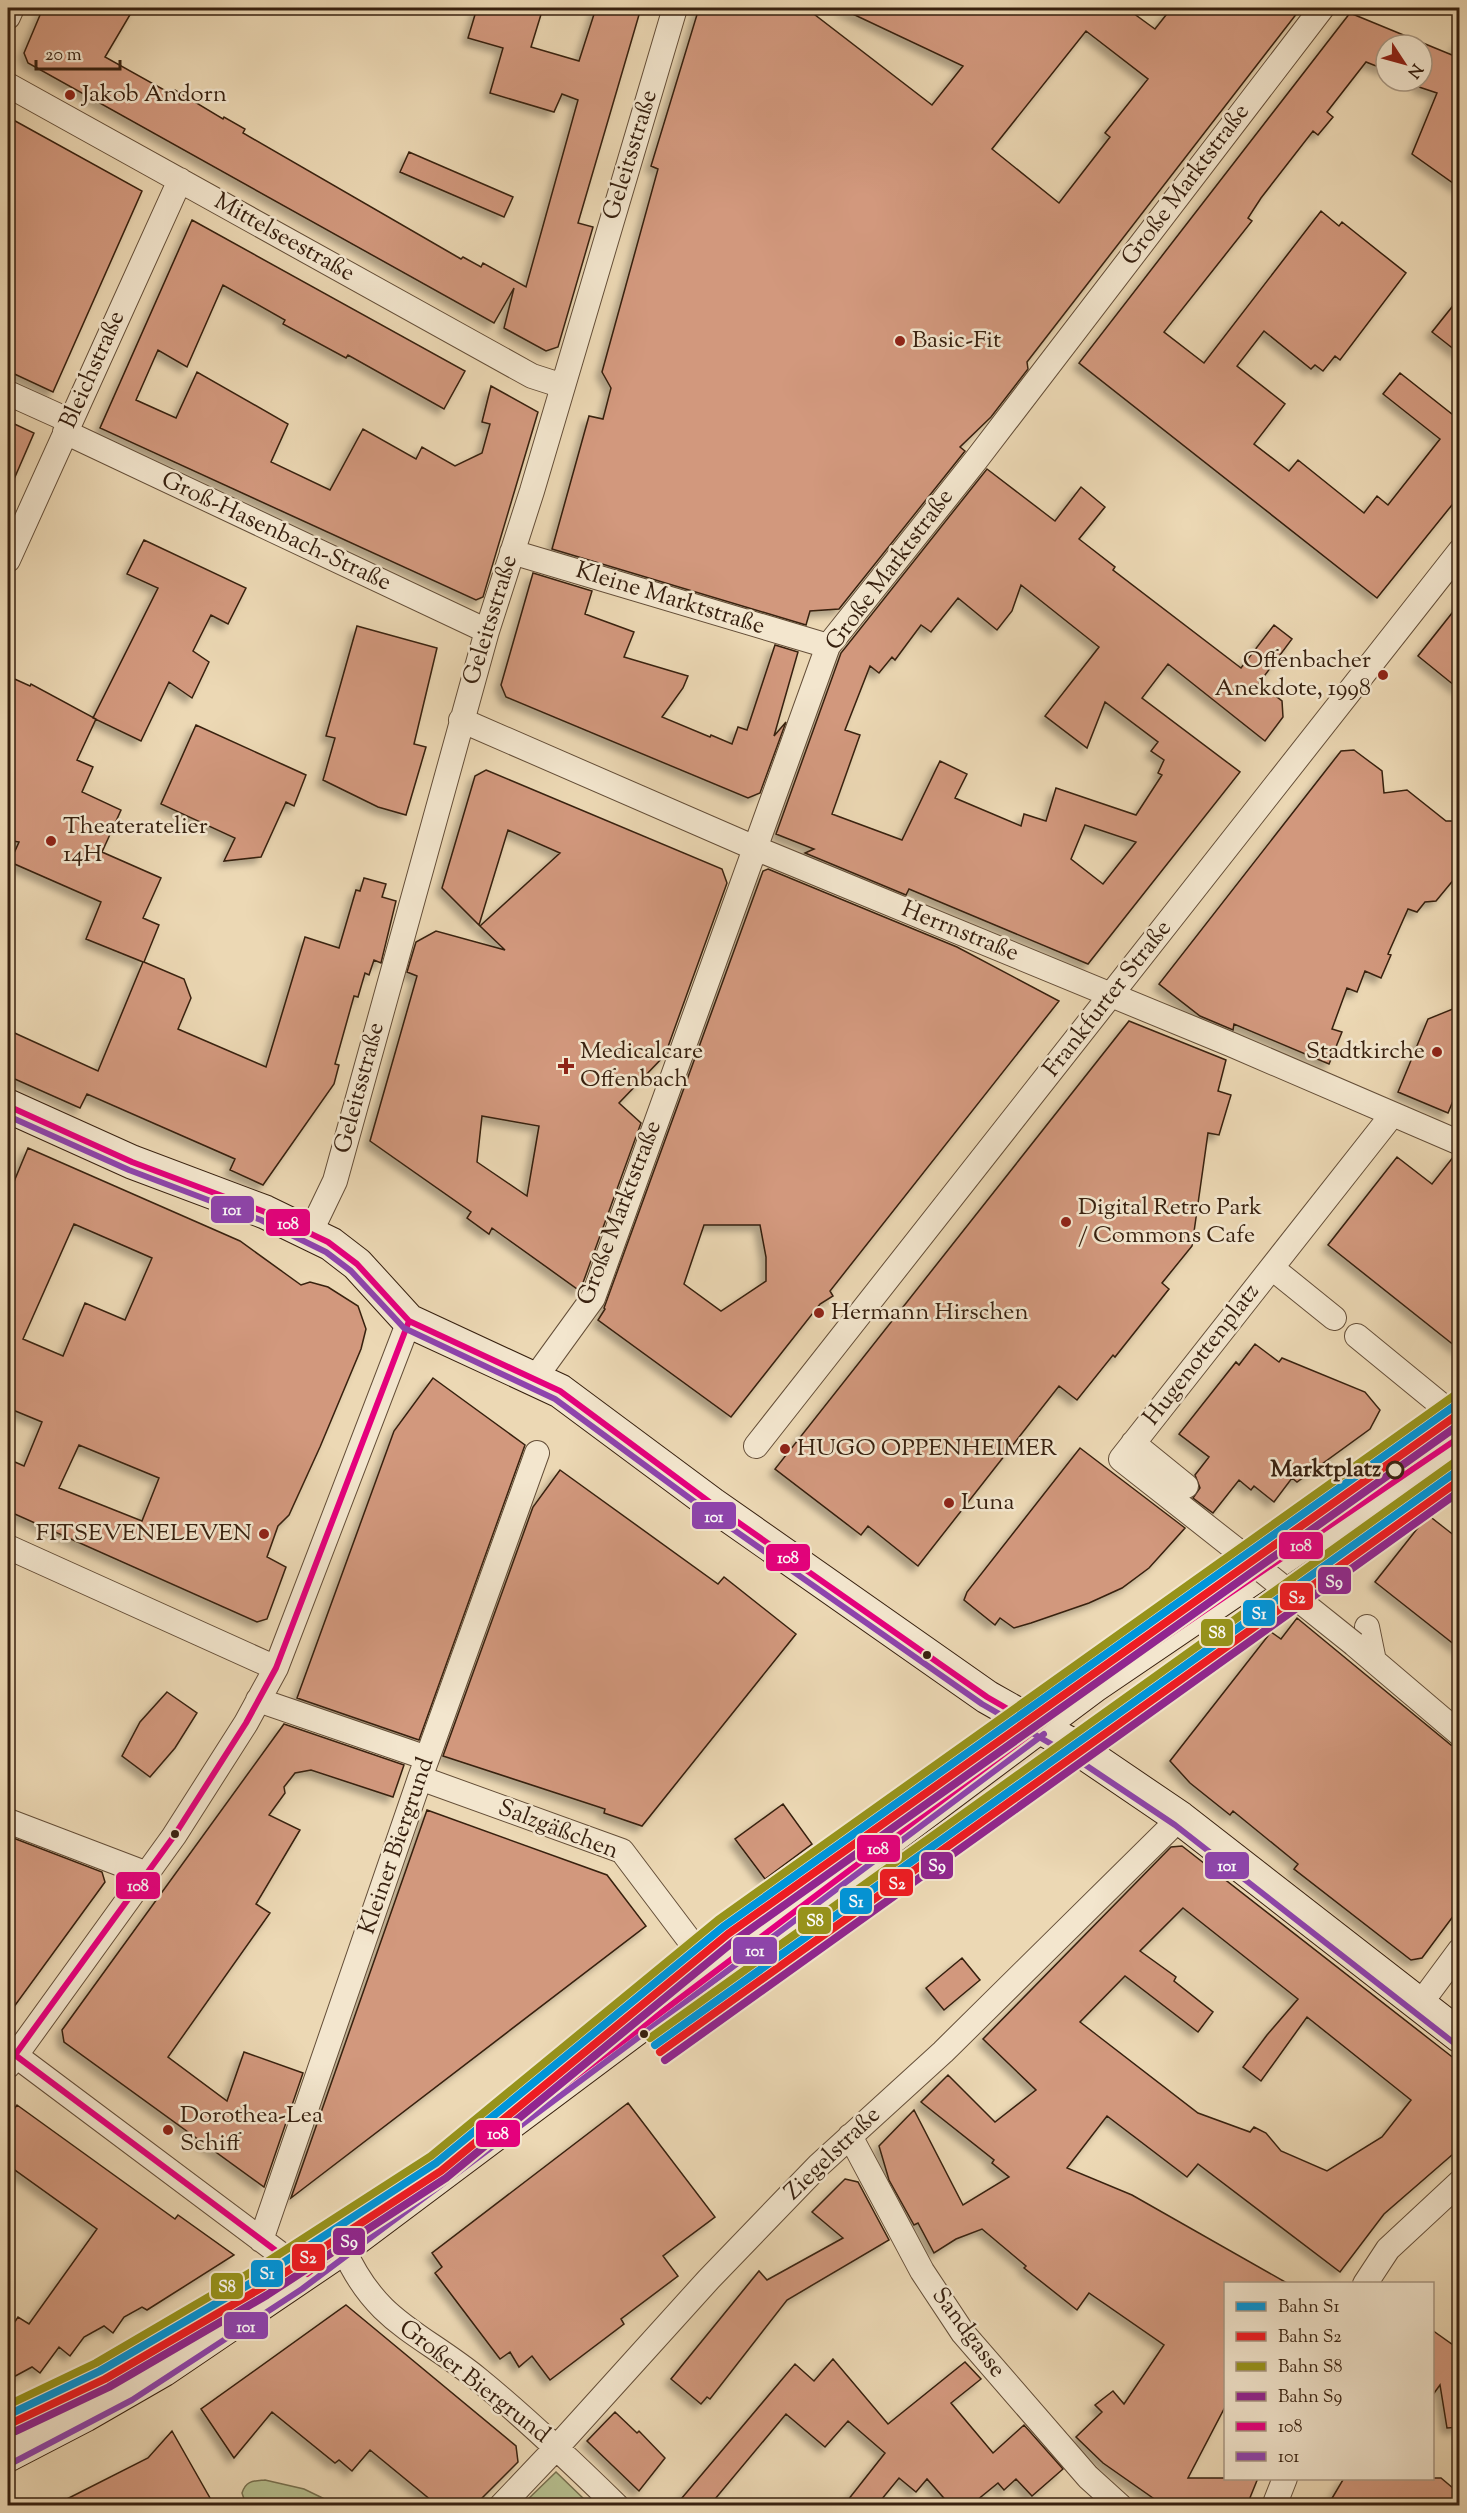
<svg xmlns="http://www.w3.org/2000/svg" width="1467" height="2513" font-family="'Sorts Mill Goudy',serif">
<defs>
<filter id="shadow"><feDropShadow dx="-5.5" dy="5.5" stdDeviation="3" flood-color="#0004"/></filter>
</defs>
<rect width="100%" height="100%" fill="#ecd8b4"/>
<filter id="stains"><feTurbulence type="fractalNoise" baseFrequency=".00333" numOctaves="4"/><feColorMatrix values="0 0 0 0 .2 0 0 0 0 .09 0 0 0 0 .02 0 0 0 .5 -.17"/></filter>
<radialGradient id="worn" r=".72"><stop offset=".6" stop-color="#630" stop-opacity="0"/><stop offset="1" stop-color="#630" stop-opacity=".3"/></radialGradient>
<!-- green -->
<path fill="#b6bf8f" stroke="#76704f" stroke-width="1.5" d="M556,2472L586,2501L582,2505H522Z
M265,2480L304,2489L337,2505H246L242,2493C246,2480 254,2481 265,2480Z"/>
<!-- building -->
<path fill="#d2987d" stroke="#37200f" stroke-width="1.5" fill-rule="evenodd" filter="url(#shadow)" d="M43,8H134L105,57L173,95L175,90L223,119L224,117L245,129L243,133L461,259L463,257L481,267L483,263L526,287L578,100L562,94L554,112L490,93L503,48L468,38L477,8H543L531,47L579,61L596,8H641L578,223L593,227L558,347L546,351L504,328L514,288L494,323L28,63L24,53Z
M699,8H806L932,105L963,66L840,8H1126L1155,29L1170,10L1177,8H1301L1027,362L1028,369L991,417L960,447L965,451L839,609L810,611L806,625L552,549L589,416L603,419L611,388L602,372L658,169L651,166ZM1086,31L1148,79L1105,133L1110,137L1059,203L992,149Z
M1350,13L1452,55L1460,39V188L1412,154L1437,93L1419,87L1420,84L1412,81H1422V45H1386V70L1366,62L1327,112L1333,117L1318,135L1313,131L1261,198L1248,218L1252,221L1164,332L1204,363L1321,211L1339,226L1342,222L1406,273L1340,360L1335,356L1323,371L1315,365L1311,369L1264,331L1237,366L1285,404L1254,444L1289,471L1298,460L1364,513L1377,496L1388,505L1440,439L1383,394L1400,373L1457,418L1460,415V495L1377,598L1079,363Z
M8,117L142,191L53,392L8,371Z
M409,152L513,197L504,217L400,172Z
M192,220L465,371L444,409L348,355L346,358L283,324L285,320L223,285L187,367L158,350L136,400L176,418L197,372L288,424L271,462L330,490L363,429L416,459L422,447L455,466L482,453L490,424L482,422L491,386L538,412L483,597L476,600L100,428Z
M1460,297V354L1432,332Z
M8,421L34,433L8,493Z
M987,469L1055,521L1081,487L1105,507L1079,539L1115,567L1113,570L1241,668L1274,625L1292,639L1259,683L1282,701L1283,717L1265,741L1168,664L1142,698L1240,772L1088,964L909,889L906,895L805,853L814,849L776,834L841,653ZM1021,585L1099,647L1045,716L1087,748L1105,702L1158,742L1151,751L1164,760L1158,773L1162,775L1136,815L1056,788L1046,821L1024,814L1021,826L955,798L967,774L940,761L902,840L832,814L860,735L845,730L870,666L879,673L892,657L895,660L921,625L931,632L958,598L997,630L1012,611ZM1085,825L1136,842L1103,884L1071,859Z
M144,540L246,588L228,624L211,615L193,651L209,662L192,698L169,682L141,741L93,718L158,588L127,574Z
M533,573L592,591L585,614L634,632L624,657L688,676L683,688L662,717L710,737L711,735L732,744L738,727L747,730L775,645L798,652L774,736L786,722L760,793L748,798L506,697L501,685Z
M1460,603V690L1418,656Z
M357,626L437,648L414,744L426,747L406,815L378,807L323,780L335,738L326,736Z
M8,676L30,686L31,684L96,719L77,760L93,767L82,792L121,810L102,852L161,878L143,918L159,925L144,962L184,979L191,998L178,1029L266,1067L305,937L339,948L356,890L360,891L364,878L386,884L382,897L396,901L381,963L374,960L369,975L365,973L358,997L354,996L335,1064L339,1065L334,1084L263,1185L230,1170L235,1159L87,1094L80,1108L8,1076V1030L98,1071L143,962L86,939L101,902L10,862L19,842L8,840Z
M196,725L306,775L294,806L286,802L261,857L224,861L235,838L161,804Z
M1354,750L1382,771L1384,793L1407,790L1446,821H1453L1455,838H1460V872L1436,901L1425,902L1417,912L1408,909L1388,954L1391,955L1381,978L1365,971L1357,992L1347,988L1332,1029L1342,1032L1329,1064L1234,1024L1233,1030L1200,1016L1159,984L1341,751Z
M486,770L722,869L727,883L665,1055L619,1103L641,1123L580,1291L492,1228L489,1234L467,1218L471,1212L370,1141L417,976L407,972L416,942L436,931L505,950L480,926L560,853L508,830L479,925L442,888L475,776ZM482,1116L539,1126L527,1196L477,1162Z
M768,869L957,947L1059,1001L830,1291L833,1296L820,1304L731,1417L598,1320L605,1309L604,1308L763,871ZM704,1225H760L766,1257V1281L721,1311L684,1284Z
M1460,1006V1084L1448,1113L1398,1092L1428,1019Z
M1129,1021L1226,1060L1218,1091L1231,1095L1219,1135L1208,1133L1192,1246L1162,1283L1169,1289L1115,1357L1113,1355L1077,1400L1059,1386L918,1566L868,1526L861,1535L775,1469Z
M28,1148L240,1241L301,1285L310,1282L328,1287L358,1306L366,1329L361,1349L320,1447L289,1515L278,1526L267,1557L286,1567L267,1619L257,1622L8,1511V1459L24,1466L42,1422L8,1408V1196ZM74,1224L152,1258L125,1320L85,1303L63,1356L23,1339ZM79,1445L159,1478L142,1521L59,1488Z
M1454,1156L1460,1157V1350L1328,1245L1397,1157L1432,1184Z
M1255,1344L1279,1362L1282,1358L1365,1392L1380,1410L1370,1429L1297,1482L1292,1478L1274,1502L1254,1486L1251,1490L1239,1480L1213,1513L1193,1498L1200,1488L1195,1475L1209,1457L1179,1434L1236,1362L1239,1365Z
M433,1378L525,1445L419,1740L297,1698L394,1431Z
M1080,1448L1185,1528L1149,1568L1122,1588L1089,1603L1031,1623L1014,1628L1000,1618L995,1625L964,1600L967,1592Z
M560,1470L718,1584L724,1577L796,1634L642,1826L604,1813L605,1809L443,1756L533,1507Z
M1428,1515L1460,1540V1649L1375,1582Z
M1297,1618L1451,1745L1460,1748V1907L1422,1958L1411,1960L1294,1869L1298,1864L1233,1811L1230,1815L1190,1783L1170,1761L1271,1632L1281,1639Z
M167,1692L197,1713L175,1748L150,1777L122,1756L140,1722Z
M284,1724L404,1765L393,1797L311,1770L295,1773L284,1787L285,1793L269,1815L300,1830L256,1904L270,1913L168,2057L227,2101L244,2052L303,2073L264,2187L64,2042L62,2030Z
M783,1804L812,1844L765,1879L735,1839Z
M427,1810L607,1875L646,1926L291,2198Z
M8,1836L102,1872L105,1882L8,2015Z
M1182,1846L1460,2063V2148L1384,2214L1340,2272L1198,2164L1187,2177L1107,2116L1067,2168L1132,2195L1287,2283H1226V2405L1188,2478H1258L1247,2505H1163L1103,2463L1076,2437L1102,2412L1095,2405L1113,2391L1124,2404L1164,2345L1089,2293L1077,2310L1024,2268L1026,2266L982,2229L956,2239L934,2253L918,2223L914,2225L889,2180L879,2146L914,2110L963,2205L1009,2177L992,2163L994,2160L921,2102L948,2075L995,2122L1036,2090L983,2039L1171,1847ZM1183,1908L1298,1999L1267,2035L1243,2067L1261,2081L1307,2017L1411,2100L1382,2137L1327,2171L1281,2151L1266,2133L1254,2127L1250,2132L1198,2113L1080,2022L1125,1976L1198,2032L1213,2012L1174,1981L1176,1977L1140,1951Z
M962,1958L980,1980L944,2010L926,1988Z
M628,2103L715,2217L663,2256L678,2276L621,2319L624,2324L550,2380L532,2356L519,2367L510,2352L500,2359L435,2273L442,2267L432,2253Z
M17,2105L175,2219L178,2215L234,2255L147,2310L142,2307L124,2317L113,2333L104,2326L84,2337L70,2356L59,2347L40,2373L32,2367L8,2380V2332L18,2317L29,2324L97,2229L8,2165V2118Z
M845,2179L858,2182L889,2240L787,2300L710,2399L707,2397L701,2404L671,2379L759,2271L767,2280L843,2238L812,2212Z
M346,2305L516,2446L518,2462L475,2505H437L370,2450L352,2471L339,2460L335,2463L272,2412L234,2458L201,2409Z
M1432,2330L1460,2350V2427L1447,2428L1440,2385L1432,2396Z
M833,2359L888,2424L965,2362L981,2379L951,2403L993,2453L1024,2425L1063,2469L1032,2496L1016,2479L1004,2490L998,2483L971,2505H950L927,2479L916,2492L899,2478L877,2505H844L885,2453L848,2421L825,2447L786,2414L710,2505H676L795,2364L814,2381Z
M615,2412L637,2433L639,2431L665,2458L639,2491L587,2441Z
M172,2431L214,2505H55L148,2458Z
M1344,2478H1441L1460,2494V2505H1328Z"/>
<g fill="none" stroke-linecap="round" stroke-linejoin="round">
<defs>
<path id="street" d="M8,17L12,8
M8,85L532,376L563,386
M8,393L70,421
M65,432L487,631
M512,552L828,646
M8,560L180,180
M461,720L755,848L1230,1044L1460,1143
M310,1233L335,1181L487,631L532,491L675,8
M1272,1268L1334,1318
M1357,1336L1451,1413
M535,1378L593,1298L828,646L976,460L1322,8
M1133,1443L1186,1486
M756,1446L1460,551
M8,1547L276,1668
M1234,1548L1121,1459L1392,1115
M1367,1627L1374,1661
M1354,1644L1460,1734
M258,1700L427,1758
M420,1778L622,1851L690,1941L717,1970
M8,1821L147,1874
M1420,2004L1460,1950
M15,2055L307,2274
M8,2066L174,1836L246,1723L276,1668L409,1321
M850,2136L922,2271L963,2333L1088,2477L1120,2506
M261,2240L420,1778L537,1453
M343,2248C376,2323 420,2332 478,2379C527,2419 572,2462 617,2506
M1365,2284L1388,2249L1460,2182
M501,2506L557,2447L709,2279L819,2165L943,2052L1180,1818
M1274,2506L1285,2478"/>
<path id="secondary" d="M8,1106L132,1162L265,1212L331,1244L357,1264L409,1321L560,1391L712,1504L987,1697L1077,1748L1180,1818L1460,2036
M8,2455L85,2415L163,2370L343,2248L1095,1685L1460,1437"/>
</defs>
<!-- street casing -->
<use href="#street" stroke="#644e38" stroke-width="26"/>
<!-- secondary casing -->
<use href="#secondary" stroke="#37200f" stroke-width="35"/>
<!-- street -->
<use href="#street" stroke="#f3e6ce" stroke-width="24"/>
<!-- secondary -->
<use href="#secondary" stroke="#f3e6ce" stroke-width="33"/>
<defs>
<path id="street-bridge" d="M1234,1548L1354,1644"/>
</defs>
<!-- street-bridge casing -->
<use href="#street-bridge" stroke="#644e38" stroke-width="26" stroke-linecap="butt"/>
<!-- street-bridge -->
<use href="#street-bridge" stroke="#f3e6ce" stroke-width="24"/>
<defs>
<path id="bus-1" d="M8,1106L132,1162L265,1212L328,1242L357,1264L409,1321L560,1391L712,1504L987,1697L1039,1727
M15,2055L174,1836L246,1723L276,1668L409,1321
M15,2055L307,2274
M307,2274L630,2036L1095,1685L1460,1437"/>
<path id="bus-2" d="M8,1116L129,1170L261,1220L326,1252L351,1271L404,1328L555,1399L707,1511L982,1704L1072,1756L1175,1825L1454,2043
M12,2463L132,2400L302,2289L1044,1734"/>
</defs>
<!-- bus-1 casing -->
<use href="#bus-1" stroke="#f3e6ce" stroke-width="10"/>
<!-- bus-2 casing -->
<use href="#bus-2" stroke="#f3e6ce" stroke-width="10"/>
<!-- bus-1 -->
<use href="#bus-1" stroke="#e5007d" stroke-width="6"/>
<!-- bus-2 -->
<use href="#bus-2" stroke="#8e44ad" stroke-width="6"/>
<defs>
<path id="rail-1" d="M655,2045L1460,1469
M8,2415L100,2371L258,2279L436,2163L723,1927L1460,1402"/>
<path id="rail-2" d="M660,2052L1460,1480
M12,2423L105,2379L263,2287L441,2171L728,1934L1460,1413"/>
<path id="rail-3" d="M650,2038L1455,1462
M8,2405L96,2363L253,2271L431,2156L718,1920L1455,1395"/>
<path id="rail-4" d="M665,2060L1460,1491
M16,2431L109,2387L267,2295L446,2178L734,1941L1460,1424"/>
</defs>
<!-- rail-1 casing -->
<use href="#rail-1" stroke="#f3e6ce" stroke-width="12"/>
<!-- rail-2 casing -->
<use href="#rail-2" stroke="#f3e6ce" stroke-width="12"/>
<!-- rail-3 casing -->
<use href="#rail-3" stroke="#f3e6ce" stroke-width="12"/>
<!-- rail-4 casing -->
<use href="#rail-4" stroke="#f3e6ce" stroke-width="12"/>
<!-- rail-1 -->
<use href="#rail-1" stroke="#0095da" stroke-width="8"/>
<!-- rail-2 -->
<use href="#rail-2" stroke="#ee1c23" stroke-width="8"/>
<!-- rail-3 -->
<use href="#rail-3" stroke="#97931b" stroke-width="8"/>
<!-- rail-4 -->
<use href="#rail-4" stroke="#91268f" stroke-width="8"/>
</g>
<!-- markers -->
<g fill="#8f2418" stroke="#f3e6ce" stroke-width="2">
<circle cx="70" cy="95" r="6"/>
<circle cx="900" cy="341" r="6"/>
<circle cx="1383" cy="675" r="6"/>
<circle cx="51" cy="841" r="6"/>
<circle cx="1437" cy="1052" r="6"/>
<path d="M563 1057h6v6h6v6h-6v6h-6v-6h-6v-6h6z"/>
<circle cx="1066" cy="1222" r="6"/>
<circle cx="819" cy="1313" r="6"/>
<circle cx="785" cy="1449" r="6"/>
<circle cx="949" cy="1503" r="6"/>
<circle cx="264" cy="1534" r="6"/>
<circle cx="168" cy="2130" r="6"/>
</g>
<circle fill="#f3e6ce" stroke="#37200f" stroke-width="3" cx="1395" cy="1470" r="8"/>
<g fill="#37200f" stroke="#f3e6ce" stroke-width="2">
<circle cx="927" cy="1655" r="5"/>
<circle cx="175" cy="1834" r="5"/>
<circle cx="644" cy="2034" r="5"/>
</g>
<g text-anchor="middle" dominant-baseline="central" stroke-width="5" stroke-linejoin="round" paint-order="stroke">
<!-- poi labels -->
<g font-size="24" fill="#37200f" stroke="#f3e6ce" text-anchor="start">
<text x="82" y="95">Jakob Andorn</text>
<text x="912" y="341">Basic-Fit</text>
<text x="1371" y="661" text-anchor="end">Offenbacher<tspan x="1371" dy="28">Anekdote, 1998</tspan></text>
<text x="63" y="827">Theateratelier<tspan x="63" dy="28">14H</tspan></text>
<text x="580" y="1052">Medicalcare<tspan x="580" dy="28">Offenbach</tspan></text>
<text x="1425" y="1052" text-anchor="end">Stadtkirche</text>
<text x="1078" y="1208">Digital Retro Park<tspan x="1078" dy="28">/ Commons Cafe</tspan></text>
<text x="831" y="1313">Hermann Hirschen</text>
<text x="797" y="1449">HUGO OPPENHEIMER</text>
<text x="961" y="1503">Luna</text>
<text x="252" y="1534" text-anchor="end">FITSEVENELEVEN</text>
<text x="180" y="2116">Dorothea-Lea<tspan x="180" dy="28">Schiff</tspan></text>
</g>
<!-- street labels -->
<g font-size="24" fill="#37200f" stroke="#f3e6ce">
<text transform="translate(631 155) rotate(-73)">Geleitsstraße</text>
<text transform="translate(1186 185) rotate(-53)">Große Marktstraße</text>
<text transform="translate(284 238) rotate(29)">Mittelseestraße</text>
<text transform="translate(93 370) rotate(-66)">Bleichstraße</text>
<text transform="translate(276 532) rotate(25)">Groß-Hasenbach-Straße</text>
<text transform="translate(890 570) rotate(-53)">Große Marktstraße</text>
<text transform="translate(670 599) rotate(17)">Kleine Marktstraße</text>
<text transform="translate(491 620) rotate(-73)">Geleitsstraße</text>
<text transform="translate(960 932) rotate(22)">Herrnstraße</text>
<text transform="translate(1108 999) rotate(-52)">Frankfurter Straße</text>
<text transform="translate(360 1088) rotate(-75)">Geleitsstraße</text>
<text transform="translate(620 1213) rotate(-69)">Große Marktstraße</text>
<text transform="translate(1202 1355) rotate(-52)">Hugenottenplatz</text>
<text transform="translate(558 1830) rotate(21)">Salzgäßchen</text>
<text transform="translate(397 1846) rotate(-71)">Kleiner Biergrund</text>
<text transform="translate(833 2154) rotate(-44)">Ziegelstraße</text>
<text transform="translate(968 2333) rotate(53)">Sandgasse</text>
<text transform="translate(474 2382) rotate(38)">Großer Biergrund</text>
</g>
<!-- stop labels -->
<g font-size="24" font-weight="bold" fill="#37200f" stroke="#f3e6ce" text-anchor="end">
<text x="1381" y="1470">Marktplatz</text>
</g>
</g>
<g stroke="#f3e6ce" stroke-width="2">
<rect x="210" y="1195" width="45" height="29" rx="6" fill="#8e44ad"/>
<rect x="265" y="1208" width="46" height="29" rx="6" fill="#e5007d"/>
<rect x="691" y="1501" width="46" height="29" rx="6" fill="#8e44ad"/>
<rect x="1278" y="1531" width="46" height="29" rx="6" fill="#e5007d"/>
<rect x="765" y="1543" width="46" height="29" rx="6" fill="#e5007d"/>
<rect x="1317" y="1566" width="35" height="29" rx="6" fill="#91268f"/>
<rect x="1279" y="1582" width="35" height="29" rx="6" fill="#ee1c23"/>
<rect x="1242" y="1599" width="34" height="28" rx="6" fill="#0095da"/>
<rect x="1200" y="1618" width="34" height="29" rx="6" fill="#97931b"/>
<rect x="856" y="1834" width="45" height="29" rx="6" fill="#e5007d"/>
<rect x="920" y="1851" width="34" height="29" rx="6" fill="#91268f"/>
<rect x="1204" y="1851" width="46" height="29" rx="6" fill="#8e44ad"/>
<rect x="879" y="1868" width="35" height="29" rx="6" fill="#ee1c23"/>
<rect x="115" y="1871" width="46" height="29" rx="6" fill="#e5007d"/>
<rect x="839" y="1887" width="34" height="28" rx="6" fill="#0095da"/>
<rect x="797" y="1906" width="35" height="29" rx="6" fill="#97931b"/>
<rect x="732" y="1936" width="46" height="29" rx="6" fill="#8e44ad"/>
<rect x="475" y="2119" width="46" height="29" rx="6" fill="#e5007d"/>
<rect x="332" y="2227" width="34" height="29" rx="6" fill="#91268f"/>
<rect x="291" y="2243" width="35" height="29" rx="6" fill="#ee1c23"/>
<rect x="250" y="2259" width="34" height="29" rx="6" fill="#0095da"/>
<rect x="210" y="2272" width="34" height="28" rx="6" fill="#97931b"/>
<rect x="223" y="2311" width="46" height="29" rx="6" fill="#8e44ad"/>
</g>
<g font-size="16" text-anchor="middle" font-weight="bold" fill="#fff">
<text x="232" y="1215">101</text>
<text x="288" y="1229">108</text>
<text x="714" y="1522">101</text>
<text x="1301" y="1551">108</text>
<text x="788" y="1563">108</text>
<text x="1334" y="1587">S9</text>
<text x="1297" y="1603">S2</text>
<text x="1259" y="1619">S1</text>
<text x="1217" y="1638">S8</text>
<text x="878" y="1854">108</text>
<text x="937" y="1871">S9</text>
<text x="1227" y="1871">101</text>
<text x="897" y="1889">S2</text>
<text x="138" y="1891">108</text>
<text x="856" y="1907">S1</text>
<text x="815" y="1926">S8</text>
<text x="755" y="1956">101</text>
<text x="498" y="2139">108</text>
<text x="349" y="2247">S9</text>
<text x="308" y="2263">S2</text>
<text x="267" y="2279">S1</text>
<text x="227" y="2292">S8</text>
<text x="246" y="2332">101</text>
</g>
<!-- margin -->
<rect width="1467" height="2513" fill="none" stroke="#ecd8b4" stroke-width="30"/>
<rect x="9" y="9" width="1449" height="2495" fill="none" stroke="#37200f" stroke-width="3"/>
<rect x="15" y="15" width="1437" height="2483" fill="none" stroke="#37200f" stroke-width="1.5"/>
<!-- legend -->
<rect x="1224" y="2282" width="210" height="198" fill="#f3e6ce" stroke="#a89782" stroke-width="1.5"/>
<rect x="1236" y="2302" width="30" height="9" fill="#0095da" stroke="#a89782" stroke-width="1.5"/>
<text x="1278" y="2312" font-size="18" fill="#37200f">Bahn S1</text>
<rect x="1236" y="2332" width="30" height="9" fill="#ee1c23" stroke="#a89782" stroke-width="1.5"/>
<text x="1278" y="2342" font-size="18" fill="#37200f">Bahn S2</text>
<rect x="1236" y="2362" width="30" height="9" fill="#97931b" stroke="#a89782" stroke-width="1.5"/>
<text x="1278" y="2372" font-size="18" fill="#37200f">Bahn S8</text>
<rect x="1236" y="2392" width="30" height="9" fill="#91268f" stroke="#a89782" stroke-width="1.5"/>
<text x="1278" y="2402" font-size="18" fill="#37200f">Bahn S9</text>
<rect x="1236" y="2422" width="30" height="9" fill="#e5007d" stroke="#a89782" stroke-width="1.5"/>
<text x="1278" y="2432" font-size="18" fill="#37200f">108</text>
<rect x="1236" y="2452" width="30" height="9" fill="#8e44ad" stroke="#a89782" stroke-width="1.5"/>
<text x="1278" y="2462" font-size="18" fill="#37200f">101</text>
<!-- north arrow -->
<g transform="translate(1404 63) rotate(126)"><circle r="28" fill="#f3e6ce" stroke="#a89782" stroke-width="1.5"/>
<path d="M0-4.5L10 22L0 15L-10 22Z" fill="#8f2418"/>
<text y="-9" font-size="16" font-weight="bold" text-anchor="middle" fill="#37200f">N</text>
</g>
<!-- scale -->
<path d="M36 60v9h84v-9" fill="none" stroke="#37200f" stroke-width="3"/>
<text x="45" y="60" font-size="18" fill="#37200f" stroke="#f3e6ce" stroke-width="4.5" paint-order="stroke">20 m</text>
<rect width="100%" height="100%" filter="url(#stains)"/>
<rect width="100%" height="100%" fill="url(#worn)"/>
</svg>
